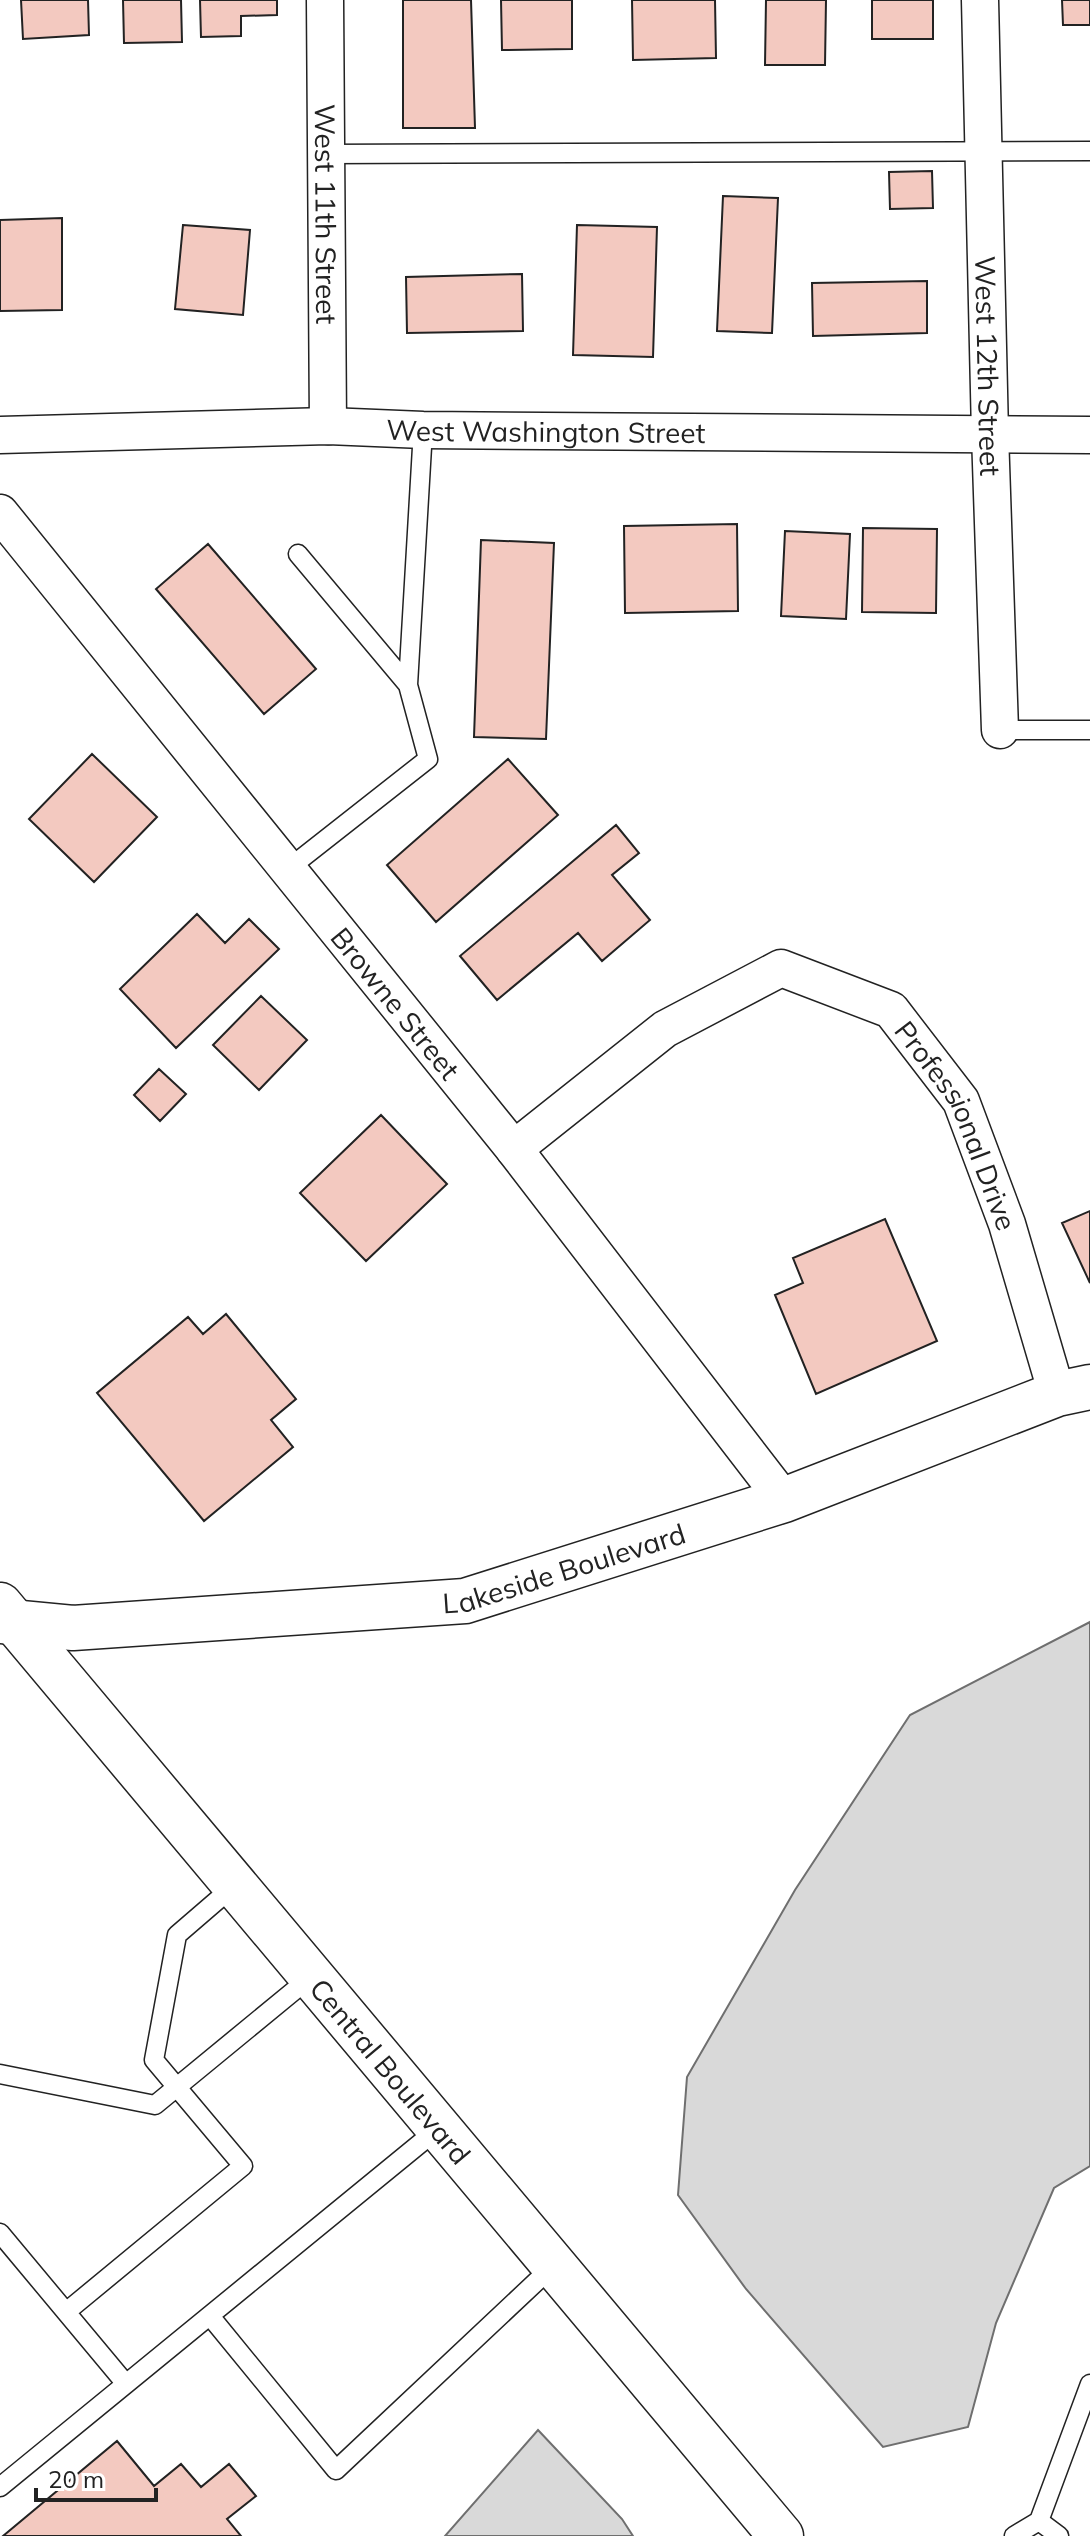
<svg xmlns="http://www.w3.org/2000/svg" width="1090" height="2536" font-family="Mulish,sans-serif">
<rect width="100%" height="100%" fill="#fff"/>
<!-- water -->
<path fill="#d9d9d9" stroke="#6f6f6f" stroke-width="2" d="M1090,1622V2166L1054,2188L996,2323L968,2427L883,2447L746,2289L678,2195L687,2077L795,1890L910,1715Z
M538,2430L622,2519L633,2536H445Z"/>
<!-- building -->
<path fill="#f3c9c0" stroke="#222" stroke-width="2" d="M21,0H88L89,35L23,39Z
M123,0H181L182,42L124,43Z
M200,0H277V15L241,16V36L201,37Z
M403,0H471L475,128H403Z
M501,0H572V49L502,50Z
M632,0H715L716,58L633,60Z
M766,0H826L825,65H765Z
M872,0H933V39H872Z
M1062,0H1090V25H1063Z
M932,171L933,208L890,209L889,172Z
M723,196L778,198L772,333L717,331Z
M62,218V310L0,311V220Z
M183,225L250,230L243,315L175,309Z
M577,225L657,227L653,357L573,355Z
M522,274L523,331L407,333L406,277Z
M927,281V333L813,336L812,283Z
M737,524L738,611L625,613L624,526Z
M863,528L937,529L936,613L862,612Z
M785,531L850,534L846,619L781,616Z
M481,540L554,543L546,739L474,737Z
M208,544L316,669L264,714L156,589Z
M92,754L157,817L94,882L29,819Z
M508,759L558,815L436,922L387,865Z
M616,825L639,853L612,875L650,920L602,961L578,933L497,1000L460,956Z
M197,914L225,943L249,919L279,949L176,1048L120,989Z
M261,996L307,1040L259,1090L213,1045Z
M159,1069L186,1094L160,1121L134,1095Z
M381,1115L447,1184L366,1261L300,1193Z
M1090,1211V1283L1062,1223Z
M885,1219L937,1341L816,1394L775,1295L803,1283L793,1258Z
M226,1314L296,1399L271,1420L293,1447L204,1521L97,1393L188,1317L203,1334Z
M117,2441L154,2486L181,2464L201,2487L229,2464L256,2496L227,2519L241,2536H3Z"/>
<g fill="none" stroke-linecap="round" stroke-linejoin="round">
<defs>
<path id="service" d="M326,154L1090,151
M298,554L408,685
M1000,730H1090
M288,869L428,759L408,685L423,430
M0,2074L155,2105L312,1976
M0,2233L126,2384
M66,2312L243,2166L154,2060L177,1935L235,1885
M210,2316L336,2470L554,2265
M0,2487L439,2128
M1039,2521L1090,2384
M1014,2536L1039,2521L1059,2536"/>
<g id="minor">
<path id="s1" d="M325,0L328,426"/>
<path id="s2" d="M980,0L990,434L1000,730"/>
<path id="s3" d="M0,435L328,426L423,430L1090,435"/>
<path id="s4" d="M0,513L514,1149L784,1500"/>
<path id="s5" d="M514,1149L665,1029L781,968L891,1010L961,1101L1007,1224L1057,1394"/>
</g>
<g id="tertiary">
<path id="s6" d="M0,1621L73,1628L465,1601L784,1500L1057,1394L1090,1387"/>
</g>
<g id="primary">
<path id="s7" d="M0,1605L781,2536"/>
</g>
</defs>
<!-- service casing -->
<use href="#service" stroke="#222" stroke-width="21"/>
<!-- minor casing -->
<use href="#minor" stroke="#222" stroke-width="39"/>
<!-- tertiary casing -->
<use href="#tertiary" stroke="#222" stroke-width="47"/>
<!-- primary casing -->
<use href="#primary" stroke="#222" stroke-width="47"/>
<!-- service -->
<use href="#service" stroke="#fff" stroke-width="18"/>
<!-- minor -->
<use href="#minor" stroke="#fff" stroke-width="36"/>
<!-- tertiary -->
<use href="#tertiary" stroke="#fff" stroke-width="44"/>
<!-- primary -->
<use href="#primary" stroke="#fff" stroke-width="44"/>
</g>
<g text-anchor="middle" dominant-baseline="central" stroke-width="6" stroke-linejoin="round" paint-order="stroke">
<!-- street labels -->
<g font-size="28" fill="#222" stroke="#fff">
<text stroke="none"><textPath href="#s1" startOffset="214">West 11th Street</textPath></text>
<text stroke="none"><textPath href="#s2" startOffset="366">West 12th Street</textPath></text>
<text stroke="none"><textPath href="#s3" startOffset="546">West Washington Street</textPath></text>
<text stroke="none"><textPath href="#s4" startOffset="630">Browne Street</textPath></text>
<text stroke="none"><textPath href="#s5" startOffset="576">Professional Drive</textPath></text>
<text stroke="none"><textPath href="#s6" startOffset="570">Lakeside Boulevard</textPath></text>
<text stroke="none"><textPath href="#s7" startOffset="608">Central Boulevard</textPath></text>
</g>
</g>
<!-- scale -->
<path d="M36 2488v12h120v-12" fill="none" stroke="#222222" stroke-width="4"/>
<text x="48" y="2488" font-size="24" fill="#222222" stroke="#ffffff" stroke-width="6" paint-order="stroke">20 m</text>
</svg>
